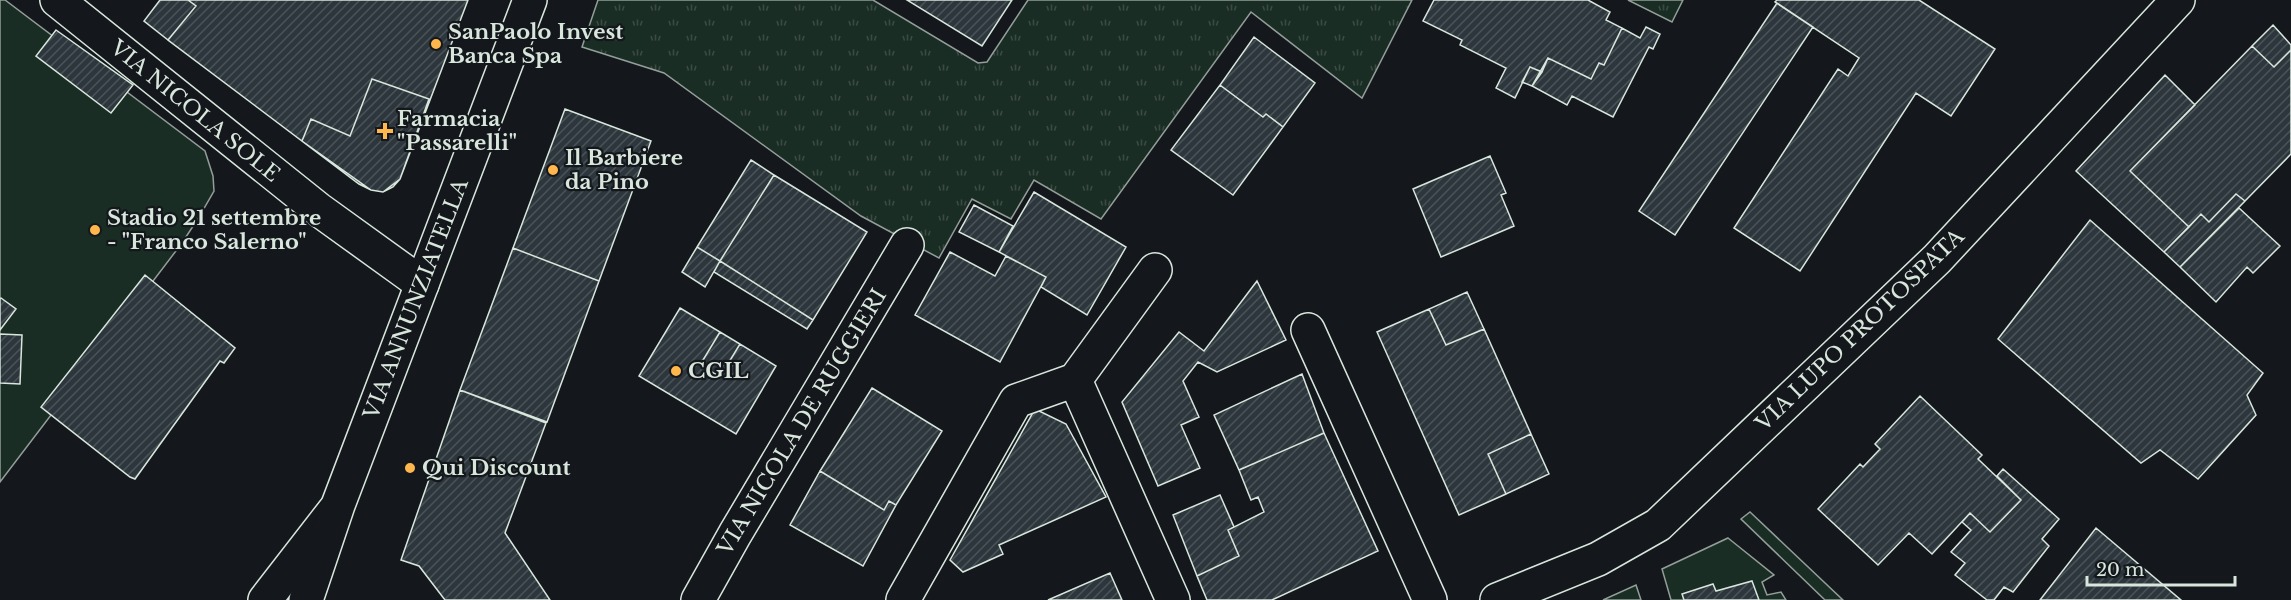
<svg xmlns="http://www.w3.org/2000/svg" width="2291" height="600" font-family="'Libre Baskerville',serif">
<defs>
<pattern id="grass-tufts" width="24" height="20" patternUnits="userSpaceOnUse" patternTransform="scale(1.5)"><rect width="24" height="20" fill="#1a2d24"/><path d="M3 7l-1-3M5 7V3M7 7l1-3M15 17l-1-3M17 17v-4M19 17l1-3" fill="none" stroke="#3b4b43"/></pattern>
<pattern id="building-hatch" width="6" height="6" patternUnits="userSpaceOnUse" patternTransform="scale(1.5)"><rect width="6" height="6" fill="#2c363c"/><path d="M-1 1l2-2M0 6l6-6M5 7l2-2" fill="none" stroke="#4a5358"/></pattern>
</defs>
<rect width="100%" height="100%" fill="#14181c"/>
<!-- grass -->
<path fill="url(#grass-tufts)" stroke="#939e99" stroke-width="1.5" d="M598,0H873L978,63L987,62L1028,0H1412L1362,98L1251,12L1101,219L1034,180L1011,219L972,199L939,258L861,216L664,73L582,47Z
M1628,0H1683L1672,22Z"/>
<!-- green -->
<path fill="#1a2d24" stroke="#939e99" stroke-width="1.5" d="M0,0H5L205,151L213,176L214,191L199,217L182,243L0,482Z
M1750,512L1843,600H1825L1741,519Z
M1728,538L1774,575L1762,582L1767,595L1781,592L1786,600H1671L1662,569Z
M1636,585L1641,600H1603Z"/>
<!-- building -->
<path fill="url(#building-hatch)" stroke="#d8e6dc" stroke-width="1.5" d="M160,0H188L196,6L168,40L144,21Z
M188,0H468L400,179L393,187L383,192L371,190L359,184L168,40L196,6Z
M907,0H1012L982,46Z
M1434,0H1588L1610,12L1606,20L1622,28L1604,65L1599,63L1591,79L1548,58L1542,72L1530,67L1515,98L1496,88L1506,68L1460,45L1462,40L1423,21Z
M1777,0H1919L1995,49L1951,116L1916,93L1800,271L1734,228L1838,69L1848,76L1859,58L1775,2Z
M1777,3L1813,27L1675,235L1639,211Z
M2273,25L2291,45V50L2274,67L2252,46Z
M1646,27L1660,34L1653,49L1649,47L1613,117L1572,96L1567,105L1532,86L1548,58L1591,79L1599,63L1604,65L1622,28L1640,38Z
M56,30L133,85L111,113L36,56Z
M1254,37L1315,83L1283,127L1266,114L1263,117L1220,85Z
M2252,46L2274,67L2291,50V154L2245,201L2236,194L2209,222L2201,214L2189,227L2130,171Z
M1530,67L1542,72L1532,86L1522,82Z
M2165,75L2195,105L2130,171L2189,227L2164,252L2076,171Z
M372,79L429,99L400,179L383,192L371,190L302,141L311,119L350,136Z
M1220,85L1263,117L1266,114L1283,127L1233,195L1171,150Z
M565,109L651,141L599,281L513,248Z
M1490,156L1506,193L1501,195L1514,226L1441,257L1413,189Z
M751,160L774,175L720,261L697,247Z
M774,175L867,232L813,320L720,261Z
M1034,192L1126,247L1087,315L1041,287L1046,277L999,252Z
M2236,194L2245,201L2180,267L2164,252L2201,214L2209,222Z
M974,205L1013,226L999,252L959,232Z
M2239,208L2280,246L2253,273L2247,267L2216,302L2180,267Z
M2090,220L2263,373L2247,395L2256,415L2198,479L2160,450L2141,463L1998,339Z
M697,247L720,261L705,287L682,272Z
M513,248L599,281L547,422L460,390Z
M950,252L995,276L1006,256L1046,277L1000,362L915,315Z
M720,261L813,320L807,329L714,272Z
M145,275L235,348L224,363L220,361L135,479L130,477L41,407Z
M1257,281L1286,340L1217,372L1198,362L1183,381L1199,417L1181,425L1200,468L1158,486L1122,402L1179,332L1204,351Z
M1467,292L1484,329L1446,345L1429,309Z
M1,298L16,309L0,330V299Z
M680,308L720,332L700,365L720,377L740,344L776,366L736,434L639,376Z
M1429,309L1446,345L1484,329L1531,434L1488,454L1506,494L1459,515L1377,332Z
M720,332L740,344L720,377L700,365Z
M0,334L22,335L20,384L0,383Z
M1302,374L1324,433L1239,470L1214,415Z
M872,388L942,431L896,505L889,501L884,510L820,471Z
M460,390L546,423L505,533L550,600H445L419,566L401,560Z
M1920,396L1982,455L1978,459L2021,500L1990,532L1970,513L1932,554L1909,533L1878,565L1818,509L1860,464L1863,467L1880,449L1875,444Z
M1035,409L1066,424L1106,497L999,545L1003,554L963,572L950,560Z
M1324,433L1378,551L1272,600H1207L1197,576L1239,556L1228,530L1264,512L1258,497L1251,500L1239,470Z
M1531,434L1549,474L1506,494L1488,454Z
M2003,469L2059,519L2042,539L2049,546L2013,592L2004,587L1994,600H1987L1955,575L1965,563L1951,552L1971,530L1962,522L1970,513L1990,532L2021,500L1997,476Z
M820,471L884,510L889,501L896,505L863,566L790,525Z
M1220,495L1234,527L1228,530L1239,556L1197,576L1173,515Z
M2096,528L2181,600H2040Z
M1110,573L1122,600H1048Z
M1752,581L1759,600H1684L1682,594L1713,584L1716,591Z"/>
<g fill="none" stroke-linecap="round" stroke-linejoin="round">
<defs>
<path id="minor" d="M57,0L318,209L422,284
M1308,330L1430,600
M1075,380L1173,600
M265,600L334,511
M698,600L735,534L907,245
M903,600L1016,401L1075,380L1155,270
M1497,600L1598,559L1658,525L1937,259L2178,0"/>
<path id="tertiary" d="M306,600L338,505L530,0"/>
</defs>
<!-- minor casing -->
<use href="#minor" stroke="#d8e6dc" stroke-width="36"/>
<!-- tertiary casing -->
<use href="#tertiary" stroke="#d8e6dc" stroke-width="36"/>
<!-- minor -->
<use href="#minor" stroke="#14181c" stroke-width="33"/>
<!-- tertiary -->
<use href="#tertiary" stroke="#14181c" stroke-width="33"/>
</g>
<!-- markers -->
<g fill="#ffb74d" stroke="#14181c" stroke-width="2">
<circle cx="436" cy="44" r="6"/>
<path d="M382 122h6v6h6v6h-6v6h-6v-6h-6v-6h6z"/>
<circle cx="553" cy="170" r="6"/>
<circle cx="95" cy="230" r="6"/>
<circle cx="676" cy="371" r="6"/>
<circle cx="410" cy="468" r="6"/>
</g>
<g text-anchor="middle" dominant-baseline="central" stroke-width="4.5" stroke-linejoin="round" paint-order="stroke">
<!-- poi labels -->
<g font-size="21" font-weight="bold" fill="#d8e6dc" stroke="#14181c" text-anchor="start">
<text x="448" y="32">SanPaolo Invest<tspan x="448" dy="24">Banca Spa</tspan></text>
<text x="397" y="119">Farmacia<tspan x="397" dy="24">"Passarelli"</tspan></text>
<text x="565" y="158">Il Barbiere<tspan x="565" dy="24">da Pino</tspan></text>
<text x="107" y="218">Stadio 21 settembre<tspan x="107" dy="24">- "Franco Salerno"</tspan></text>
<text x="688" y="371">CGIL</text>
<text x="422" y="468">Qui Discount</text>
</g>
<!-- street labels -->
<g font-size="21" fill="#d8e6dc" stroke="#14181c">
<text transform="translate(195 111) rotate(39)">VIA NICOLA SOLE</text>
<text transform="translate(416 299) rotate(-69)">VIA ANNUNZIATELLA</text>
<text transform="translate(1860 330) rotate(-44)">VIA LUPO PROTOSPATA</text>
<text transform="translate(802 422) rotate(-59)">VIA NICOLA DE RUGGIERI</text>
</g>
</g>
<!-- scale -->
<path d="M2087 576v9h148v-9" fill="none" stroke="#d8e6dc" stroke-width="3"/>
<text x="2096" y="576" font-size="18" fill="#d8e6dc" stroke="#14181c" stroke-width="4.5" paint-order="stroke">20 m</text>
</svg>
